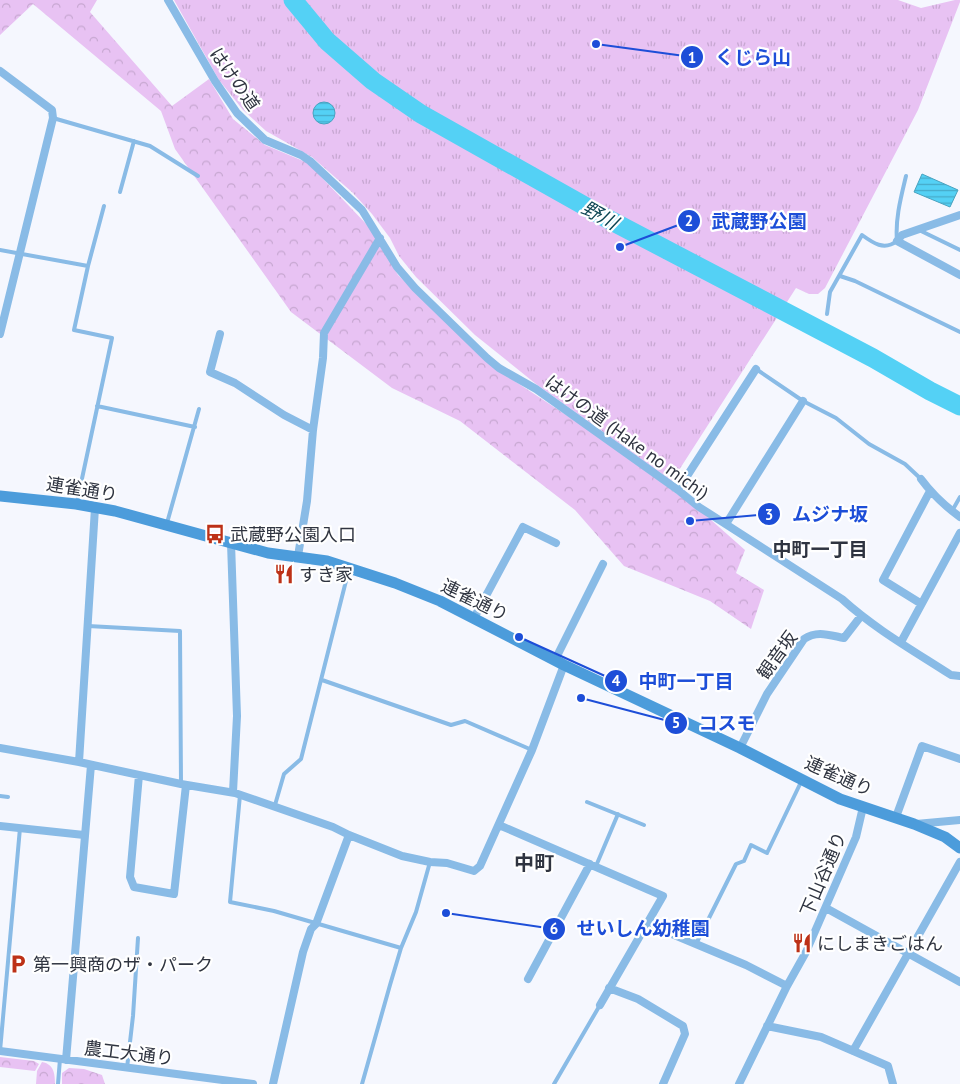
<svg xmlns="http://www.w3.org/2000/svg" width="960" height="1084" font-family="'PT Sans','Noto Sans JP',sans-serif">
<defs>
<pattern id="forest-crowns" width="20" height="18" patternUnits="userSpaceOnUse" patternTransform="scale(1.25)"><rect width="20" height="18" fill="#e8c2f3"/><path d="M2 6a3 3 0 1 1 6 0M12 15a3 3 0 1 1 6 0" fill="none" stroke="#c7a7d1"/></pattern>
<pattern id="park-tufts" width="24" height="20" patternUnits="userSpaceOnUse" patternTransform="scale(1.25)"><rect width="24" height="20" fill="#e8c2f3"/><path d="M3 7l-1-3M5 7V3M7 7l1-3M15 17l-1-3M17 17v-4M19 17l1-3" fill="none" stroke="#c7a7d1"/></pattern>
<pattern id="water-rules" width="6" height="5" patternUnits="userSpaceOnUse" patternTransform="scale(1.25)"><rect width="6" height="5" fill="#54d1f5"/><path d="M0 2.5h6" fill="none" stroke="#46aac8"/></pattern>
</defs>
<rect width="100%" height="100%" fill="#f5f7fe"/>
<!-- forest -->
<path fill="url(#forest-crowns)" d="M0,0H97L90,12L172,106L209,79L233,119L265,145L308,163L371,229L398,275L493,367L592,432L702,512L745,550L736,573L764,590L751,629L710,601L624,566L575,510L460,421L392,388L291,312L175,149L161,111L33,4L0,35Z
M0,1057L34,1061L39,1064L35,1071L0,1067Z
M42,1062C54,1064 55,1074 55,1084H36L37,1071Z
M69,1068L84,1069L102,1075L105,1084H62V1073Z"/>
<!-- park -->
<path fill="url(#park-tufts)" d="M174,0H898L921,8L955,0H960V2L918,110L825,288L818,294H809L796,288L672,481L536,384L475,335L416,277L399,256L390,238L372,214L353,193L312,157L266,131L243,110L219,80Z"/>
<!-- water -->
<path fill="url(#water-rules)" stroke="#49a2bf" d="M313 113a11 11 0 1 1 22 0a11 11 0 1 1-22 0Z
M922,174L958,190L950,207L914,192Z"/>
<g fill="none" stroke-linecap="round" stroke-linejoin="round">
<!-- river -->
<path stroke="#54d1f5" stroke-width="19" d="M293,0L327,41L373,81L421,114L606,218L873,358L930,391L960,406"/>
<!-- lane -->
<path stroke="#89bbe6" stroke-width="4" d="M53,118L150,146L198,176
M120,192L134,141
M919,230L960,250
M0,250L88,266
M840,276L855,281L960,332
M827,314L830,292L862,235C873,243 884,251 897,241C895,219 901,197 906,176
M756,369L803,401L836,418L869,444L905,464L921,479
M97,406L195,427
M77,502L112,338L74,330L88,266L104,206
M952,511L960,497
M167,523L199,409
M88,626L180,631L181,784
M322,680L451,725L465,721L532,750
M240,795L230,902L274,911L401,948
M0,796L8,797
M587,802L644,825
M275,805L284,774L301,759L349,569
M596,866L618,814
M696,944L736,864L744,861L751,845L767,853L801,782
M0,1051L20,828
M127,1068L133,1016L138,938
M58,1084L60,1059
M362,1084L390,985L401,948L416,912L430,862
M554,1084L600,1005"/>
<!-- street -->
<path stroke="#89bbe6" stroke-width="8" d="M168,0L215,81L237,113L265,140L301,155L310,161L362,210L397,267L415,288L487,358L499,368L536,389L678,490L699,507L842,599C875,629 914,651 951,675L960,676
M0,71L52,110L53,118L0,334
M960,215L902,235L897,241L960,275
M220,334L210,372L235,383L284,415L313,430
M921,479C932,494 945,506 960,517
M678,490L756,369
M726,524L803,401
M231,543L237,716L233,792
M298,556L307,501L313,430L323,358L324,333L380,238
M920,603L883,580L930,491
M474,618L523,527L556,543
M901,642L960,533
M555,660L603,564
M0,748L79,762L181,784L235,793L333,827L349,835L402,856L430,862L447,863L474,871L480,866L532,750L564,665
M740,748L767,694L804,639C817,630 829,635 844,638L861,616
M79,762L95,508
M139,775L130,877L134,887L174,894L186,785
M896,817L922,746L960,759
M916,824L960,820
M499,825L663,896L600,1005
M0,826L84,835
M826,908L960,982
M648,924L746,965L787,986
M528,979L590,864
M609,988L638,999L683,1026L685,1034L663,1084
M767,1026L821,1037L888,1066L893,1084
M0,1051L253,1084
M853,1051L960,862
M66,1060L91,765
M273,1084L303,952L311,929L316,924L349,835
M739,1084L787,986L806,952L856,837L863,807"/>
<!-- secondary -->
<path stroke="#4c9cdb" stroke-width="11" d="M0,496L76,504L115,511L268,553L327,561L395,583L440,601L564,665L740,748L840,799L914,824L945,837L960,848"/>
</g>
<!-- icons -->
<defs>
<symbol id="bus-bare" viewBox="-9 -9 18 18"><path d="M-5-6H5V4H4V6H2V4H-2V6H-4V4H-5ZM-3.5-4V0h7V-4ZM-3.5 1.2v1.5H-2V1.2ZM2 1.2v1.5H3.5V1.2Z" fill="#bd3117" stroke="#fff" stroke-width="2.5" paint-order="stroke"/></symbol>
<symbol id="restaurant-bare" viewBox="-9 -9 18 18"><path d="M-5-6h1v4h1v-4h1v4h1v-4h1v5L-1.5 .5V6h-2V.5L-5-1ZM5-6V6H3V1.5H1.5Q1.5-4 5-6Z" fill="#bd3117" stroke="#fff" stroke-width="2.5" paint-order="stroke"/></symbol>
<symbol id="parking-bare" viewBox="-9 -9 18 18"><path d="M-3.5-5.5H1a3.5 3.5 0 0 1 0 7H-1V5.5H-3.5ZM-1-3.4V-.6H.8a1.4 1.4 0 0 0 0-2.8Z" fill="#bd3117" stroke="#fff" stroke-width="2.5" paint-order="stroke"/></symbol>
</defs>
<g fill-rule="evenodd">
<use href="#bus-bare" x="201" y="520" width="28" height="28"/>
<use href="#restaurant-bare" x="270" y="560" width="28" height="28"/>
<use href="#restaurant-bare" x="788" y="929" width="28" height="28"/>
<use href="#parking-bare" x="4" y="950" width="28" height="28"/>
</g>
<g text-anchor="middle" dominant-baseline="central" stroke-width="4.5" stroke-linejoin="round" paint-order="stroke">
<!-- street labels -->
<g font-size="18" fill="#2f3440" stroke="#fff">
<text transform="translate(235 79) rotate(55)">はけの道</text>
<text transform="translate(627 437) rotate(36)">はけの道 (Hake no michi)</text>
<text transform="translate(82 489) rotate(9)">連雀通り</text>
<text transform="translate(475 600) rotate(26)">連雀通り</text>
<text transform="translate(777 655) rotate(-54)">観音坂</text>
<text transform="translate(839 776) rotate(24)">連雀通り</text>
<text transform="translate(823 874) rotate(-67)">下山谷通り</text>
<text transform="translate(129 1053) rotate(7)">農工大通り</text>
</g>
<!-- poi labels -->
<g font-size="18" fill="#2f3440" stroke="#fff" text-anchor="start">
<text x="230" y="534">武蔵野公園入口</text>
<text x="299" y="574">すき家</text>
<text x="817" y="943">にしまきごはん</text>
<text x="33" y="964">第一興商のザ・パーク</text>
</g>
<!-- water labels -->
<g font-size="19" font-style="italic" fill="#0b4452" stroke="#fff">
<text transform="translate(600 215) rotate(29)">野川</text>
</g>
<!-- neighbourhood labels -->
<g font-size="19" font-weight="bold" fill="#2f3440" stroke="#fff">
<text x="820" y="549">中町一丁目</text>
</g>
<!-- quarter labels -->
<g font-size="20" font-weight="bold" fill="#2f3440" stroke="#fff">
<text x="534" y="863">中町</text>
</g>
</g>
<!-- callouts -->
<path fill="none" stroke="#1d4ed8" stroke-width="2" d="M596 44L692 57M620 247L689 221M690 521L769 514M519 637L616 681M581 698L676 723M446 913L554 929"/>
<g fill="#1d4ed8" stroke="#fff" stroke-width="2">
<circle cx="596" cy="44" r="5"/>
<circle cx="620" cy="247" r="5"/>
<circle cx="690" cy="521" r="5"/>
<circle cx="519" cy="637" r="5"/>
<circle cx="581" cy="698" r="5"/>
<circle cx="446" cy="913" r="5"/>
<circle cx="692" cy="57" r="12"/>
<circle cx="689" cy="221" r="12"/>
<circle cx="769" cy="514" r="12"/>
<circle cx="616" cy="681" r="12"/>
<circle cx="676" cy="723" r="12"/>
<circle cx="554" cy="929" r="12"/>
</g>
<g font-size="15" text-anchor="middle" font-weight="bold" fill="#fff">
<text x="692" y="63">1</text>
<text x="689" y="226">2</text>
<text x="769" y="520">3</text>
<text x="616" y="686">4</text>
<text x="676" y="728">5</text>
<text x="554" y="934">6</text>
</g>
<g font-size="19" text-anchor="middle" font-weight="bold" fill="#1d4ed8" stroke="#fff" stroke-width="4.5" stroke-linejoin="round" paint-order="stroke">
<text x="753" y="64">くじら山</text>
<text x="759" y="228">武蔵野公園</text>
<text x="830" y="521">ムジナ坂</text>
<text x="686" y="688">中町一丁目</text>
<text x="727" y="730">コスモ</text>
<text x="643" y="935">せいしん幼稚園</text>
</g>
</svg>
